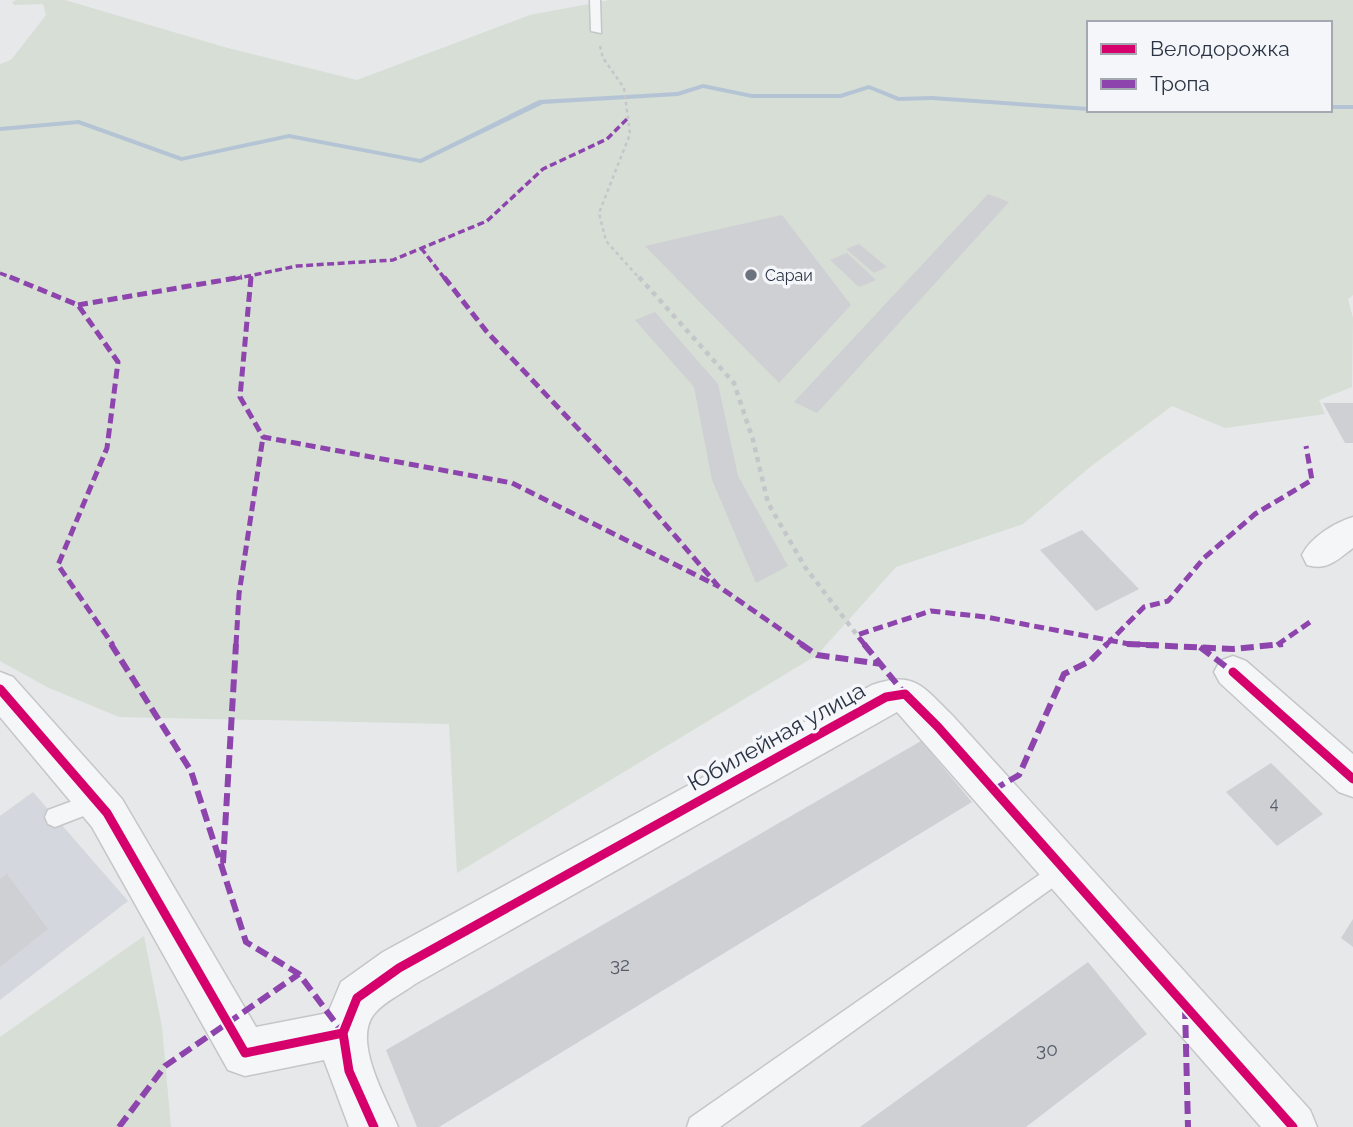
<svg xmlns="http://www.w3.org/2000/svg" width="1353" height="1127" font-family="Raleway,sans-serif">
<rect width="100%" height="100%" fill="#e6e8ea"/>
<!-- built -->
<path fill="#d4d7dd" d="M33,792L128,901L0,1000V816Z"/>
<!-- green -->
<path fill="#d6ded6" fill-rule="evenodd" d="M16,0H65L224,47L357,80L530,15L610,0H1353V295L1348,299L1353,318L1352,387L1319,400L1325,414L1225,428L1172,406L1090,467L1023,524L896,567L817,655L457,873L449,724L119,717L47,687L0,661V64L11,60L46,15L43,4L14,5L12,2ZM1089,23H1330V110H1089Z
M144,936L162,1027L171,1127H0V1037Z"/>
<g fill="none" stroke-linecap="round" stroke-linejoin="round">
<!-- stream -->
<path fill="#b4c4d5" fill-rule="evenodd" d="M703,84L752,94H840L869,85L899,97L932,96L1089,107V110H1092L1089,111L932,100L898,101L869,89L841,98H752L703,88L678,96L543,104L421,163L289,138L181,161L78,124L0,131V127L79,120L182,157L289,134L420,159L539,100L677,92Z
M1330,105H1353V109H1330Z"/>
</g>
<!-- building -->
<path fill="#ced0d3" d="M988,194L1009,202L817,413L794,402Z
M782,215L851,305L779,383L645,246Z
M859,244L887,267L874,273L846,249Z
M847,253L876,280L859,287L830,260Z
M655,312L718,384L738,476L788,566L756,583L712,480L694,387L635,320Z
M1323,403H1353V443H1345Z
M1082,530L1139,589L1096,611L1040,550Z
M921,741L972,802L439,1127H417L386,1050Z
M1271,763L1323,814L1277,846L1226,792Z
M7,874L48,929L0,967V879Z
M1353,919V947L1341,938Z
M1088,962L1147,1034L1026,1127H860Z"/>
<g fill="none" stroke-linecap="round" stroke-linejoin="round">
<defs>
<path id="service" d="M590,0H600L601,33L591,31Z
M97,792L104,794L107,801L104,808L55,827L48,824L45,817L48,810Z
M1062,859L1069,862L1073,869L1069,876L720,1127H687L690,1118Z"/>
<path id="minor" d="M1353,517V548C1337,560 1327,571 1307,565L1302,555C1311,537 1334,523 1353,517Z
M1233,656L1246,661L1353,754V797L1339,792L1220,683L1214,672L1220,661Z
M0,672L13,677L122,799L256,1027L328,1013L341,982L383,952L872,685C915,670 923,687 952,715L1310,1110L1317,1127H1261L897,712L415,984C403,993 384,1002 375,1013C351,1040 387,1100 398,1127H349L324,1060L245,1076L228,1070L92,827L0,717Z"/>
</defs>
<!-- service casing -->
<use href="#service" stroke="#c4c6c8" stroke-width="3"/>
<!-- minor casing -->
<use href="#minor" stroke="#c4c6c8" stroke-width="3"/>
<!-- path-far1 -->
<path stroke="#c5c6ca" stroke-width="2.5" stroke-dasharray="3.5 3.5" stroke-linecap="butt" d="M600,46L603,58L624,88L630,134L599,213L606,241L640,279"/>
<!-- path -->
<path stroke="#c5c6ca" stroke-width="4.5" stroke-dasharray="5 5" stroke-linecap="butt" d="M639,277L734,383L753,440L768,503L805,567L857,635"/>
<!-- service -->
<use href="#service" fill="#f5f6f7" fill-rule="evenodd"/>
<!-- minor -->
<use href="#minor" fill="#f5f6f7" fill-rule="evenodd"/>
<!-- quiet-far2 -->
<path stroke="#8e44ad" stroke-width="3.5" stroke-dasharray="7 3.5" stroke-linecap="butt" d="M421,248L445,279
M0,273L15,279
M234,279L297,266L393,260L487,221L543,169L607,139L628,118
M251,279V276"/>
<!-- quiet-far1 -->
<path stroke="#8e44ad" stroke-width="5" stroke-dasharray="10 5" stroke-linecap="butt" d="M10,277L78,305L118,362L107,448L58,565L113,645
M251,277L240,397L263,437L512,483L718,586
M444,277L487,332L635,489L718,586L803,645
M78,305L242,277
M236,645L239,594L263,437
M865,645L857,635L931,611L986,617L1129,644L1157,645
M1106,645L1144,607L1168,601L1204,558L1255,514L1312,480L1306,446
M1277,645L1310,622"/>
<!-- quiet -->
<path stroke="#8e44ad" stroke-width="6" stroke-dasharray="13 6" stroke-linecap="butt" d="M111,644L191,771L246,942L299,974L343,1033
M801,644L817,655L882,664
M864,644L905,694
M1127,644L1233,649L1283,644
M1200,647L1233,672
M993,790L1019,775L1064,674L1090,661L1107,644
M223,863L236,644
M1185,1006L1188,1127
M119,1127L165,1066L299,974"/>
<defs>
<path id="cycleway" d="M1233,672L1353,779
M0,689L107,813L245,1053L343,1033
M374,1127L349,1071L343,1033L357,998L399,968L886,697L905,694L938,727L1293,1127"/>
</defs>
<!-- cycleway casing -->
<use href="#cycleway" stroke="#f4f6f9" stroke-width="13"/>
<!-- cycleway -->
<use href="#cycleway" stroke="#d6006c" stroke-width="9"/>
</g>
<!-- markers -->
<circle fill="#6c737f" stroke="#f4f6f9" stroke-width="2.5" cx="751" cy="275" r="7"/>
<g text-anchor="middle" dominant-baseline="central" stroke-width="7" stroke-linejoin="round" paint-order="stroke">
<!-- far-poi labels -->
<g font-size="16" fill="#2b3445" stroke="#f4f6f9" text-anchor="start">
<text x="765" y="275">Сараи</text>
</g>
<!-- number labels -->
<g font-size="16" fill="#545c69">
<text x="1274" y="803">4</text>
</g>
<!-- near-number labels -->
<g font-size="19" fill="#545c69">
<text x="620" y="964">32</text>
<text x="1047" y="1049">30</text>
</g>
<!-- near-street labels -->
<g font-size="23" fill="#2b3445" stroke="#f4f6f9">
<text transform="translate(776 736) rotate(-29)">Юбилейная улица</text>
</g>
</g>
<!-- legend -->
<rect x="1087" y="21" width="245" height="91" fill="#f4f6f9" stroke="#a4a8b1" stroke-width="2"/>
<rect x="1101" y="44" width="35" height="10" fill="#d6006c" stroke="#a4a8b1" stroke-width="2"/>
<text x="1150" y="56" font-size="21" fill="#2b3445">Велодорожка</text>
<rect x="1101" y="79" width="35" height="10" fill="#8e44ad" stroke="#a4a8b1" stroke-width="2"/>
<text x="1150" y="91" font-size="21" fill="#2b3445">Тропа</text>
</svg>
